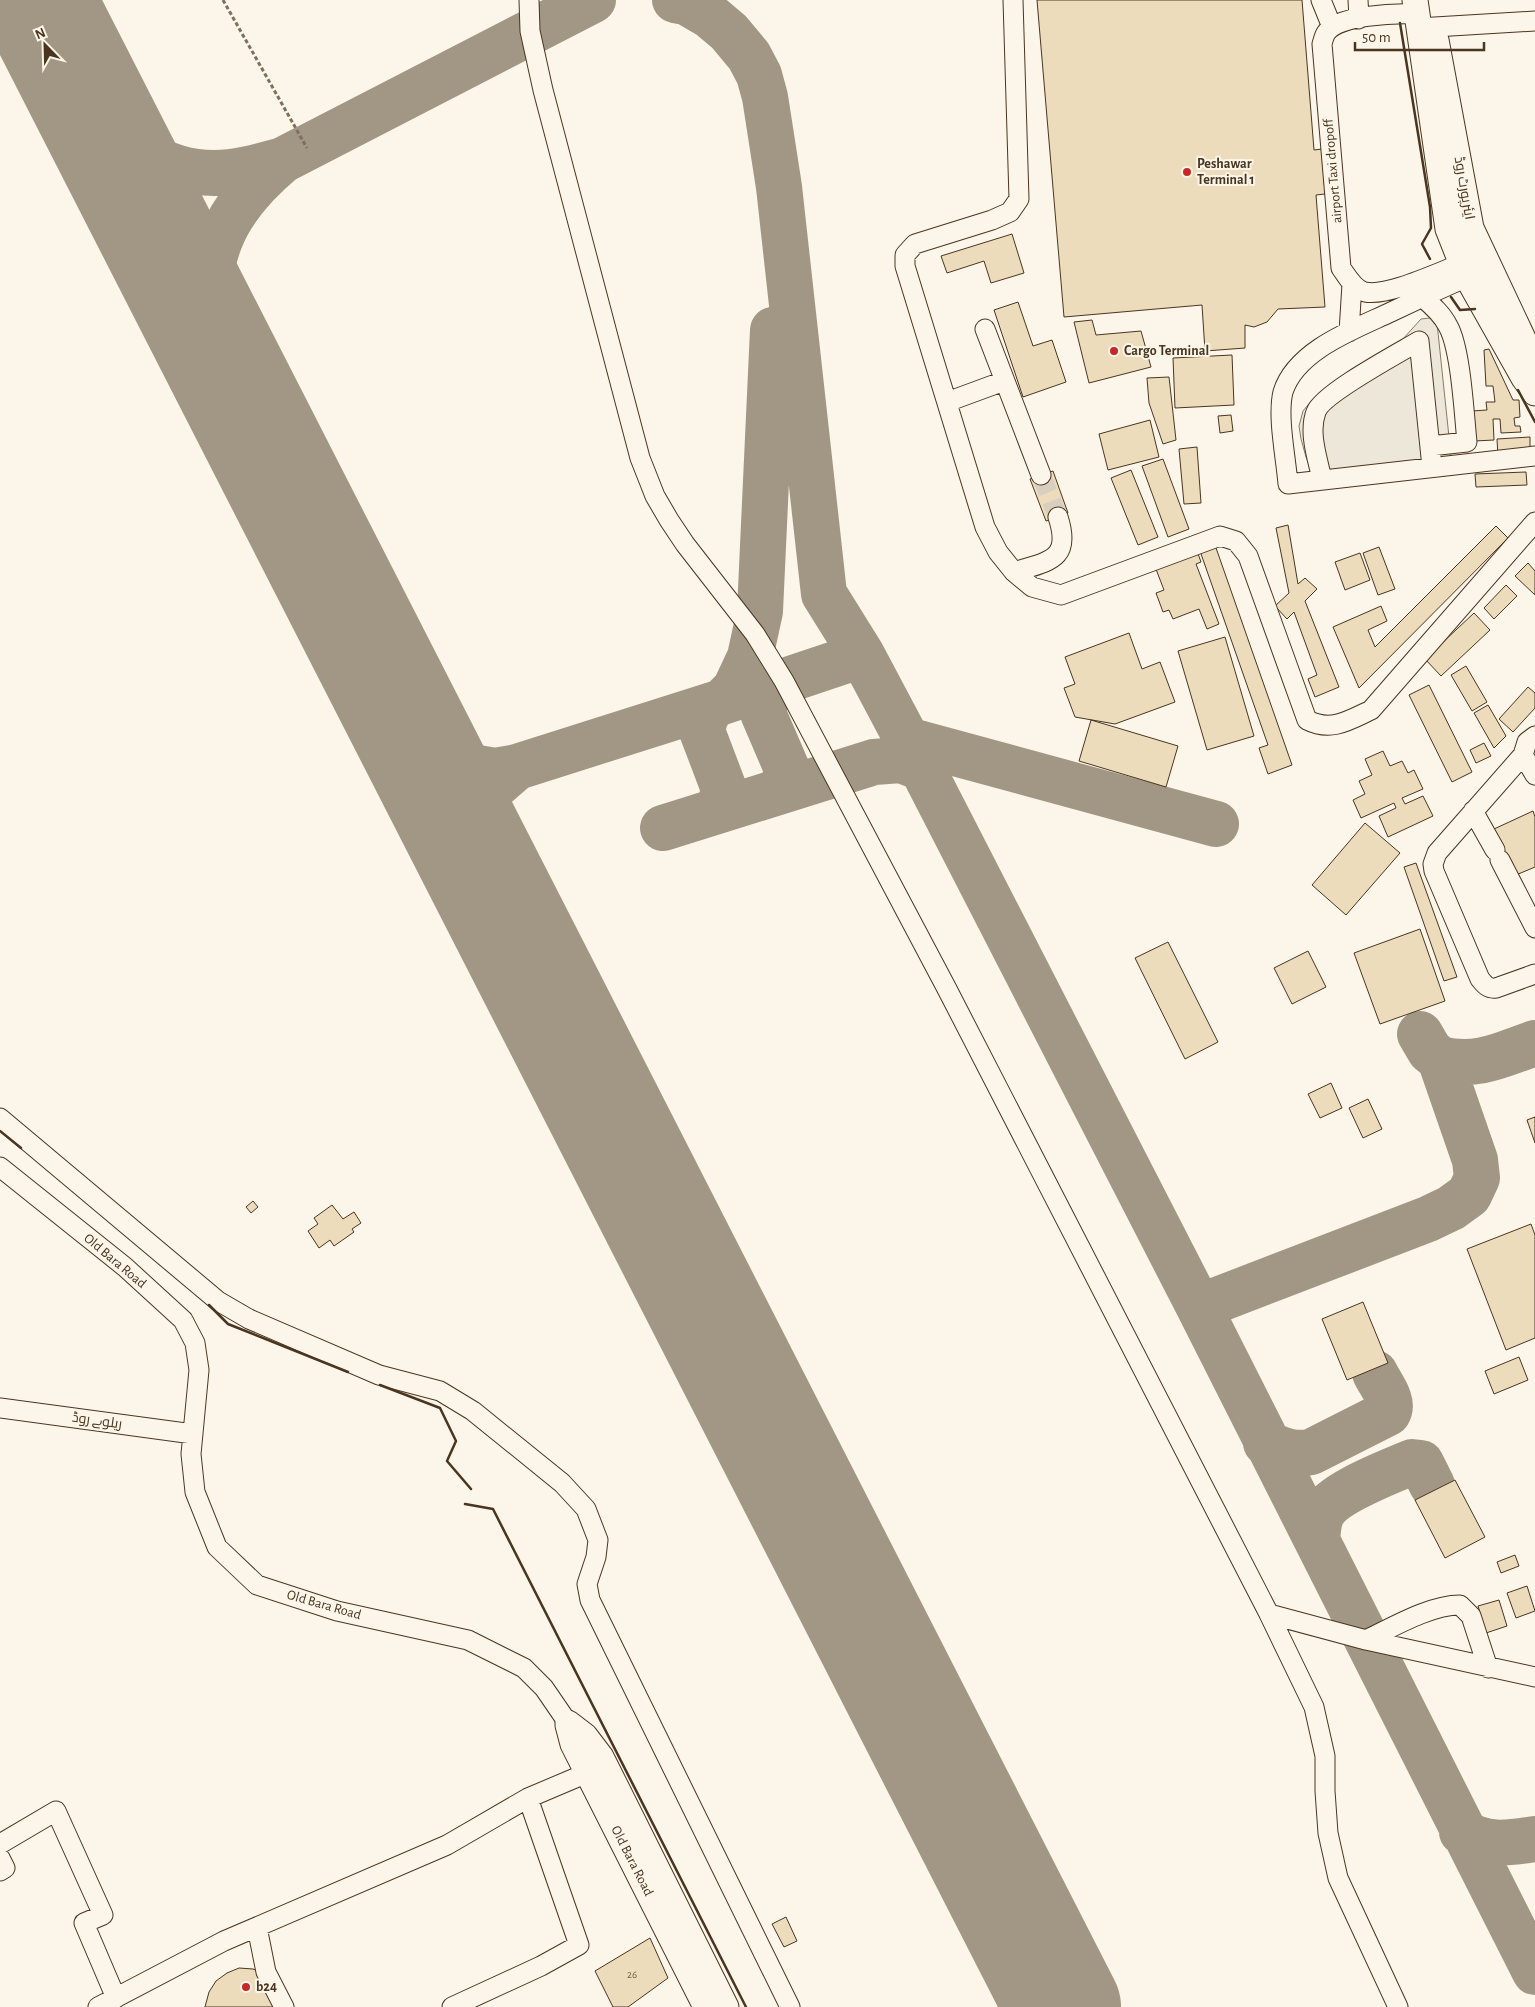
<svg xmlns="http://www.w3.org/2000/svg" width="1535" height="2007" font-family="'Alegreya Sans',Cairo,sans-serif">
<rect width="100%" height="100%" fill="#fbf6e9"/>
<!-- parking -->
<path fill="#ede7d9" stroke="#887966" d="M1430,318L1437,323L1453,475L1318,487L1306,457L1301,439L1299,426L1303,411L1312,400L1402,340L1421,319Z"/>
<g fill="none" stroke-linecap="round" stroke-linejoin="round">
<!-- taxiway -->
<path stroke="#a29684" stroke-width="46" d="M675,0L686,2L710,16L729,32L749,56L759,75L765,97L779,187L824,594L862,655L922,768L1199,1307L1535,1972
M90,104C123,142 160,173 214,173C237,173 261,166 283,160
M220,355C216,334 210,311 210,290C211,235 242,194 283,160L593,0
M773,685L767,694L763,713L787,769L785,779L779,791
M722,702L735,689L750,657L760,611L773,330
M713,705L705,718L702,731L724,789L723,796L716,811
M907,740L1216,824
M425,759L495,771L517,767L722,702L862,655
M459,826L470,808L517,767
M663,828L874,762L901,760L922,768
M1440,1059C1477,1068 1501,1055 1535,1043
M1199,1307L1428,1219L1451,1208L1469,1195L1477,1178L1475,1160L1440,1059L1430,1051L1420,1034
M1266,1443C1281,1450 1294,1455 1311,1452L1388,1413C1395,1401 1380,1384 1375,1373
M1317,1540C1318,1531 1318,1522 1322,1514C1332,1493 1389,1472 1412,1462L1421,1463L1432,1485
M1462,1832C1488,1847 1507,1843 1535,1839"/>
<!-- runway -->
<path stroke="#a29684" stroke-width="116" d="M37,0L1063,2007"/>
</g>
<!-- building -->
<path fill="#ecdcbc" stroke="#4a3520" d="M1037,0H1302L1314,150L1322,149L1325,194L1316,195L1325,307L1278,309L1267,322L1254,327L1245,325V348L1205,351L1202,305L1064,317Z
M1012,234L1024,273L991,283L984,261L947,273L941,256Z
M1018,302L1033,346L1052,340L1066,382L1023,397L994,310Z
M1092,320L1096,335L1141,331L1151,367L1089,383L1074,322Z
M1489,349L1513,400H1519L1520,417L1514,418L1515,426H1520L1521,432L1501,433L1500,419H1493L1494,440L1474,441L1472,411L1487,410L1486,402H1495L1493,386H1486L1484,350Z
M1232,355L1234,405L1175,408L1173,358Z
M1169,377L1176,440L1163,444L1149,403L1147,378Z
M1231,415L1233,431L1220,433L1218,416Z
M1150,420L1159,457L1108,470L1099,434Z
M1530,437V455L1498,456L1497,439Z
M1197,447L1201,503L1184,504L1179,449Z
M1163,459L1189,529L1168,537L1142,466Z
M1131,470L1158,537L1138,545L1111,478Z
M1053,471L1068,513L1046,521L1030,479Z
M1526,472L1527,485L1476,487L1475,474Z
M1288,525L1298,584L1305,578L1317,589L1305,601L1339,687L1315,697L1308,679L1317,675L1294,612L1287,619L1275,606L1289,593L1276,528Z
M1496,526L1508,538L1359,688L1333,627L1381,606L1387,621L1368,630L1375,647Z
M1215,545L1292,765L1268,774L1259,748L1268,745L1200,551Z
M1379,547L1395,589L1378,595L1363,553Z
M1196,548L1201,562L1196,564L1219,624L1207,629L1199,609L1173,619L1169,610L1163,612L1156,593L1164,590L1154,564Z
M1360,553L1370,580L1345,590L1335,562Z
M1528,563L1535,571V595L1515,576Z
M1506,585L1517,596L1494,619L1484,608Z
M1474,613L1490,630L1441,676L1425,659Z
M1129,633L1142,669L1160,662L1175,702L1115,724L1075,717L1064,688L1075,684L1065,657Z
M1225,637L1254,736L1207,750L1178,651Z
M1466,666L1487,702L1472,711L1451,675Z
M1429,685L1472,772L1452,782L1409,695Z
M1528,687L1535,693V708L1513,732L1499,719Z
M1488,705L1506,736L1494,748L1474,713Z
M1091,720L1178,746L1166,787L1079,761Z
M1484,743L1491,756L1476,763L1470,750Z
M1383,751L1390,766L1402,761L1408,773L1414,770L1423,789L1402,798L1405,804L1423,796L1433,816L1388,837L1379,816L1396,808L1394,803L1361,818L1353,800L1365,794L1359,781L1372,775L1365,759Z
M1533,811L1535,817V867L1516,875L1493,864L1488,852L1494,829Z
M1365,823L1400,853L1346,915L1312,885Z
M1416,863L1457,977L1444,981L1404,867Z
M1420,929L1445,1001L1380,1024L1354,953Z
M1168,942L1218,1042L1185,1059L1135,958Z
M1308,951L1326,987L1292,1004L1274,968Z
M1331,1083L1342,1108L1320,1118L1308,1094Z
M1368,1099L1382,1129L1363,1138L1349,1108Z
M1535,1117V1143L1527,1120Z
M253,1201L258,1207L251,1213L246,1207Z
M332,1205L343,1219L354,1212L361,1223L352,1229L354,1232L334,1246L330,1240L319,1248L308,1231L318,1224L314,1218Z
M1531,1224L1535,1235V1338L1506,1350L1467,1249Z
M1363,1302L1388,1363L1347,1380L1322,1319Z
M1519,1357L1528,1380L1494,1394L1485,1371Z
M1455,1480L1485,1537L1445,1558L1415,1500Z
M1515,1555L1519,1566L1501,1573L1497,1562Z
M1527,1586L1535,1611L1516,1618L1507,1593Z
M1499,1600L1507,1626L1486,1633L1478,1606Z
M786,1917L797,1941L784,1947L772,1924Z
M650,1938L668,1978L628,2007H613L595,1971Z
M239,1968L253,1969L265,1973L286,2007H205L209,1992L216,1981L227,1973Z"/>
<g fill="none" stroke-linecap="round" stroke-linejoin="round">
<!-- minor-tunnel -->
<path stroke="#d8cfc1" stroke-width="19" stroke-dasharray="19 9" stroke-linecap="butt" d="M1041,475L1058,517"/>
<defs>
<path id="minor" d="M529,0L530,31L543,90L640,458L655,496L669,520L685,544L755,634L784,681L947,989L1269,1614L1314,1707L1325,1756V1791L1328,1833L1338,1878L1398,2007
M1013,0L1019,199L1010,212L992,220L915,244L905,255V266L985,527L998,552L1014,572L1032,587L1061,595L1220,536L1236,541L1248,556L1307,720C1331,732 1348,721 1371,710L1535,522
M1321,0L1332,27
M1358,0L1359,19
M1416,14C1396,13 1337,15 1326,33C1324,36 1323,41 1322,44L1341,268C1347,276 1354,290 1365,292C1387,297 1439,272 1461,264
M1418,28L1535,21
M1467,277C1442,288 1416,300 1391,312C1355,329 1296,350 1283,392C1277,416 1286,458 1288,484L1535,456
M1422,297C1433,306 1442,314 1448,326C1461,349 1464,414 1467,442L1430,446
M985,329L1041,475
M1349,332L1352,284
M947,402L1004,381
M1322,480C1318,459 1308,433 1316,412C1322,394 1399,353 1419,341L1432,467
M1014,572C1049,561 1072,560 1058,517
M1535,736L1527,742L1523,755L1437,853L1433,864L1434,871L1480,979C1485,985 1488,989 1496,988L1535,974
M1523,755L1535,775
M1473,811L1495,850
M1500,860L1535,928
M0,1118L218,1301L249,1319L379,1375L440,1391L473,1411L562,1483L586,1509L598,1540L596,1557L587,1584L590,1600L790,2007
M0,1167L125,1267L183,1320L195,1343L199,1370L191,1454L195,1492L217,1547L257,1585L337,1611L468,1640L524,1668L544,1688L568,1723
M0,1408L193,1434
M1269,1614L1366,1640L1535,1677
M1366,1640C1393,1627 1430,1605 1460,1605L1471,1616L1488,1668
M0,1844L56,1811L103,1915L84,1923L116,1998
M0,1858L5,1868L0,1871
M257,1927L266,1972L284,2007
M98,2007L224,1941L447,1845L528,1798L587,1773
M452,2007L541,1966L579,1945L528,1798"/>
<path id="major" d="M1415,0L1448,229L1467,277L1524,378L1535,393
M1436,40L1471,228L1535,364
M568,1723L585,1736L601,1757L726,2007
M568,1725L573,1744L706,2007"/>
</defs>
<!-- minor casing -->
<use href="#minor" stroke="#4a3520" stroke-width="21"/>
<!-- major casing -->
<use href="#major" stroke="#4a3520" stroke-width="27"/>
<!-- path -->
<path stroke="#7f6f5c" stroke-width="3" stroke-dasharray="4 2.5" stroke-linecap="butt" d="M223,0L307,148"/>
<!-- minor -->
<use href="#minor" stroke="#fbf6e9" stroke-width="19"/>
<!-- major -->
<use href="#major" stroke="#fbf6e9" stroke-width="25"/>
<!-- wall -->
<path stroke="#4a3520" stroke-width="2.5" d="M1400,23L1430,207L1431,228L1422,244L1430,259
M1451,297L1460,310L1475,309
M1518,390L1535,422
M0,1131L21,1148
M209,1305L228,1324L348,1372
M380,1385L440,1408L456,1441L447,1461L471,1489
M465,1504L493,1509L746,2007"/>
</g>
<!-- markers -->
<g fill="#c62828" stroke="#fbf6e9" stroke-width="2">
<circle cx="1187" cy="172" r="5"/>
<circle cx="1114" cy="351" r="5"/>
<circle cx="246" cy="1987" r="5"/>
</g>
<g text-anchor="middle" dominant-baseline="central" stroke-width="4" stroke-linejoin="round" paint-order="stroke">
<!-- number labels -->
<g font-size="11" fill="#725f47">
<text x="632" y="1974">26</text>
</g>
<!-- poi labels -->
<g font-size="14" font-weight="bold" fill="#4a3520" stroke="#fbf6e9" text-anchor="start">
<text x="1197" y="164">Peshawar<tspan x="1197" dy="16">Terminal 1</tspan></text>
<text x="1124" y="351">Cargo Terminal</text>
<text x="256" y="1987">b24</text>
</g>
<!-- street labels -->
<g font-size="14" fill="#4a3520" stroke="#fbf6e9">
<text transform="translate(1333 171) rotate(-95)">airport Taxi dropoff</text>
<text transform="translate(1464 188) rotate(80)">ایئرپورٹ روڈ</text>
<text transform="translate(115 1261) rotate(40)">Old Bara Road</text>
<text transform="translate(97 1421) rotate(8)">ریلوے روڈ</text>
<text transform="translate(324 1605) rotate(16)">Old Bara Road</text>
<text transform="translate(632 1861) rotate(63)">Old Bara Road</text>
</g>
</g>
<!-- north arrow -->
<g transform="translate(45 45) rotate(337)" stroke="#fbf6e9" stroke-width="4" paint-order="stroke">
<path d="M0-4L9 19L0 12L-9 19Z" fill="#4a3520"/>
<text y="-8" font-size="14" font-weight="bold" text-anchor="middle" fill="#4a3520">N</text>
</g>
<!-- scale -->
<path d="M1355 42v8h129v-8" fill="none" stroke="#4a3520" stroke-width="2.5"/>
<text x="1362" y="42" font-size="15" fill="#4a3520" stroke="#fbf6e9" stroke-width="4" paint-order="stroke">50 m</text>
</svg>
